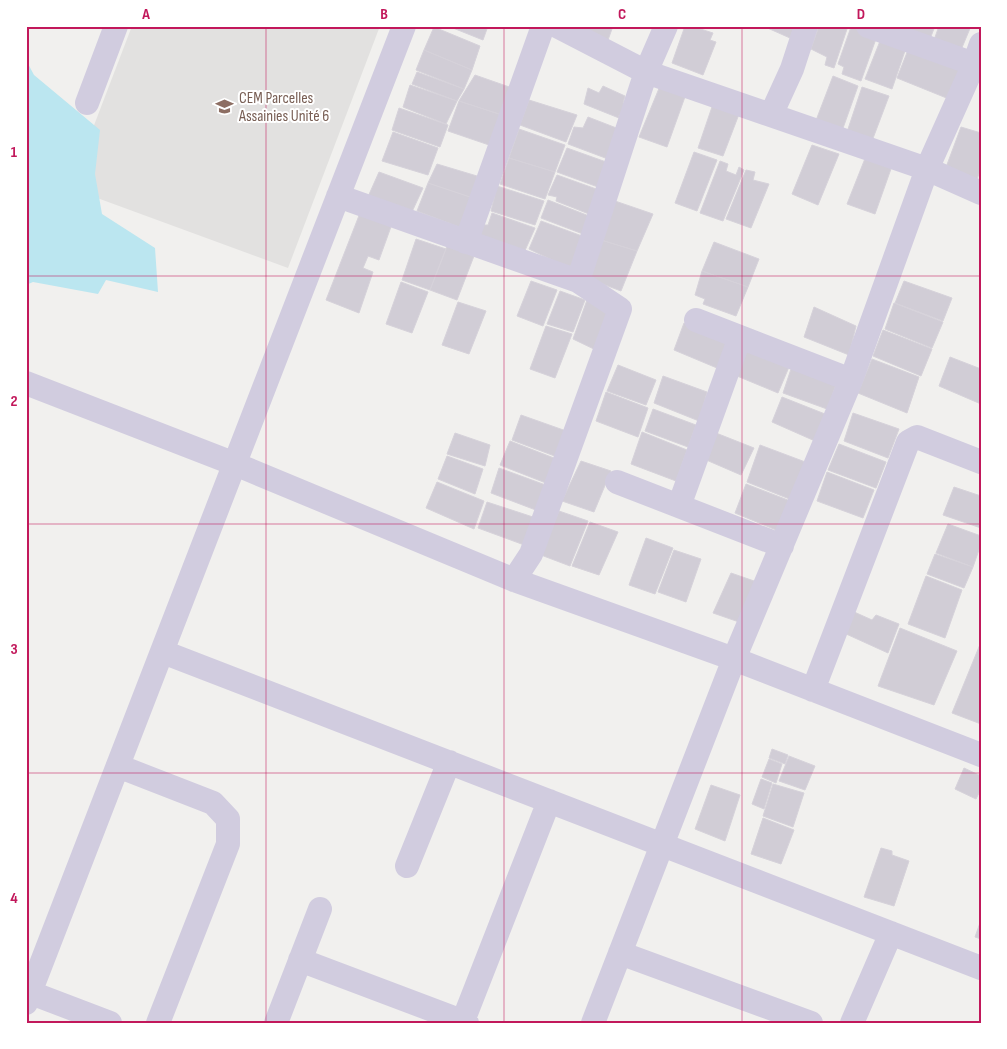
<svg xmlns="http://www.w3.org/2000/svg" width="1007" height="1049" font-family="'Sofia Sans Condensed',sans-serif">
<rect width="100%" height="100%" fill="#f1f0ee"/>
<!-- education -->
<path fill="#e2e1e0" d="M132,26H380L288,268L70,188Z"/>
<!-- green -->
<path fill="#bbe6f0" d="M26,60L34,75L100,130L95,174L102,214L155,248L158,292L106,280L98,294L33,282L26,285Z"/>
<!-- building -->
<path fill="#d1cdd6" stroke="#d6d2da" d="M448,26H488L483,40Z
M570,26H613L608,40Z
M685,26H691L713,33L710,40L716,42L703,75L672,63Z
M763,26H795L790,38Z
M819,26H848L834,68L825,65L827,57L811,49Z
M899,26H935L930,39Z
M939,26H971L961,50L934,40Z
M434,27L480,46L472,70L424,50Z
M851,27L877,36L861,81L842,74L844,67L838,64Z
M882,36L907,45L892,89L865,79Z
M424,50L472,70L464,89L416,70Z
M908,50L960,68L949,99L897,78Z
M417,72L464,89L457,101L412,84Z
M475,75L515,89L505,116L459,101Z
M833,76L858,86L842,131L815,123Z
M410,85L457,101L446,124L403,107Z
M603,86L625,96L623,103L628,106L623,116L619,115V118L584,104L588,88L599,93Z
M660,86L686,94L667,147L639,137Z
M862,87L889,96L872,141L847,132Z
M529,100L577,115L566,142L520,125Z
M459,101L505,116L492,146L448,131Z
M714,101L741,109L723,156L698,148Z
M399,108L448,125L440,147L392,130Z
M588,117L619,129L608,159L568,144L574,127L583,128Z
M961,127L981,133V168L976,182L945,170Z
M519,129L565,145L555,172L509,158Z
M393,132L438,148L428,175L382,161Z
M812,145L839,154L818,205L792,194Z
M567,148L609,163L598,187L557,172Z
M694,152L717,160L697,211L675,203Z
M866,156L892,166L875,214L847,204Z
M509,158L555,172L545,199L500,184Z
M720,161L728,164L726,171L736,175L739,167L744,170L723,221L700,213Z
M437,164L477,176L473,198L428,183Z
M746,170L755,172L753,180L769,184L751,228L726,219Z
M379,172L423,188L411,214L367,199Z
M557,175L599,190L589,214L556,201L557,197L548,195Z
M428,183L473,198L462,228L417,211Z
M497,186L544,201L535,225L491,211Z
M548,200L589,216L583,234L541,218Z
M615,201L653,214L637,251L601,240Z
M360,213L392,224L379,260L368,256L363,268L373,272L359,313L326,300Z
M492,213L535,228L523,255L480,237L483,225H488Z
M541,221L582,236L571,269L529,249Z
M416,239L446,249L430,290L402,280Z
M601,240L637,251L621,291L587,278Z
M714,242L759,259L748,287L702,271Z
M447,246L474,256L457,300L430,290Z
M702,271L748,287L736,316L703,304L705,299L695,295Z
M531,281L557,290L543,326L517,316Z
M904,281L952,298L943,321L895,303Z
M401,282L428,292L412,333L386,324Z
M560,291L585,300L573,332L547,324Z
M587,300L616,310L598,351L573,339Z
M458,302L486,311L469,354L442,345Z
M894,303L943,322L932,348L885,329Z
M814,307L856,326L849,355L804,337Z
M684,323L730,339L717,368L674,350Z
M546,326L572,334L555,378L530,369Z
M883,330L932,349L921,376L873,356Z
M746,349L789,367L778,393L737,376Z
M950,357L981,369V404L939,386Z
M872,359L919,377L907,413L858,393Z
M618,365L656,380L646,405L607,391Z
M792,366L837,382L827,409L783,393Z
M663,376L707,392L699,421L654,403Z
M606,392L648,408L638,437L596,421Z
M782,397L825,414L815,441L772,422Z
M653,409L696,425L688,447L645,431Z
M853,413L899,429L888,458L844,441Z
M521,415L569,432L560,458L512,440Z
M642,432L687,450L676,481L631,464Z
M455,433L490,445L485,466L447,454Z
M716,433L754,448L741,475L704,459Z
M510,441L559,460L551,485L500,465Z
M839,444L886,462L876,488L828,470Z
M760,445L808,463L792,500L747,482Z
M447,456L483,469L475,494L438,479Z
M581,461L611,471L594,512L562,501Z
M499,468L551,487L541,512L491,493Z
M827,472L874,490L863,518L817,501Z
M437,482L484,501L474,529L426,508Z
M746,484L793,502L781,532L735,513Z
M954,487L981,496V528L943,515Z
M487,502L536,518L527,546L478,528Z
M559,511L588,521L570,566L541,555Z
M590,522L618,532L599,575L572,566Z
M948,524L981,536V544L973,567L936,553Z
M646,538L673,548L655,594L629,585Z
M674,550L701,559L686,602L658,592Z
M935,554L973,567L964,588L927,574Z
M731,573L757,582L742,623L713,613Z
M926,576L962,590L945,638L908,624Z
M852,611L872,620L876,615L899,624L888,653L844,633Z
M900,628L957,651L934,705L878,686Z
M981,642V724L952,713Z
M772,749L788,755L785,764L769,758Z
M789,756L815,766L805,790L779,781Z
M769,759L782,764L776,783L762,777Z
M964,768L981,776V789L976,799L955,789Z
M761,779L772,783L764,809L752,804Z
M773,784L804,793L793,827L763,816Z
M711,785L740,795L725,841L695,829Z
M763,818L794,830L781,864L751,854Z
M881,848L892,851V855L909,861L894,906L864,897Z
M981,920V939L975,937Z"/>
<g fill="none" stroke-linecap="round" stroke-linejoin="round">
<!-- minor -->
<path stroke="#d1ccdf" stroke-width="24" d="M557,26L646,72L927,169L981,193
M868,26L974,64
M87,103L116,26
M771,115L792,69L806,26
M338,196L578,281L620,309L531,554L514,580
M466,242L543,26
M578,281L646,72L666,26
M696,320L851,380
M26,383L235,464L514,580L734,659L981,755
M617,482L782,546
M679,506L740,337
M163,652L981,968
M813,690L908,442L917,437L981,462
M118,766L213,803L228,819V844L158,1023
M407,866L449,762
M620,953L811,1023
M300,960L467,1023
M26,991L110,1023
M26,1003L404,26
M463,1021L549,801
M276,1023L320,909
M593,1023L734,659L851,380L927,169L974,64L981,44
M852,1023L891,933"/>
</g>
<!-- grid -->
<path fill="none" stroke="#c2185b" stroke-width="1" stroke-opacity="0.55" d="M266,26V1023M504,26V1023M742,26V1023M26,276H981M26,524H981M26,773H981"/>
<!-- icons -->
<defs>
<symbol id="school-bare" viewBox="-9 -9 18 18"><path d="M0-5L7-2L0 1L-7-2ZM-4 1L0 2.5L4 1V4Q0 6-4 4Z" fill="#8d6e63" stroke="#fff" stroke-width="2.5" paint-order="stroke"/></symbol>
</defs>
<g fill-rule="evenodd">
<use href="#school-bare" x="212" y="94" width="25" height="25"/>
</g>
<g text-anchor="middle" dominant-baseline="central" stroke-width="4" stroke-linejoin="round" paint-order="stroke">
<!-- education labels -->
<g font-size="16" fill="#785e54" stroke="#fff" text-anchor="start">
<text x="239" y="98">CEM Parcelles<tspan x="239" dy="18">Assainies Unité 6</tspan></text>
</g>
</g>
<!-- border -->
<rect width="1007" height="1049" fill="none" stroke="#ffffff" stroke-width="55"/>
<rect x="28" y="28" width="952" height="994" fill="none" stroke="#c2185b" stroke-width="2"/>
<g font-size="16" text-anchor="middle" font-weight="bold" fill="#c2185b">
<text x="146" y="19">A</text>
<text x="384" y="19">B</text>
<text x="622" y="19">C</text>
<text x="861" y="19">D</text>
<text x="14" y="157">1</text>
<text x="14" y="406">2</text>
<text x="14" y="654">3</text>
<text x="14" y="903">4</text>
</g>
</svg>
